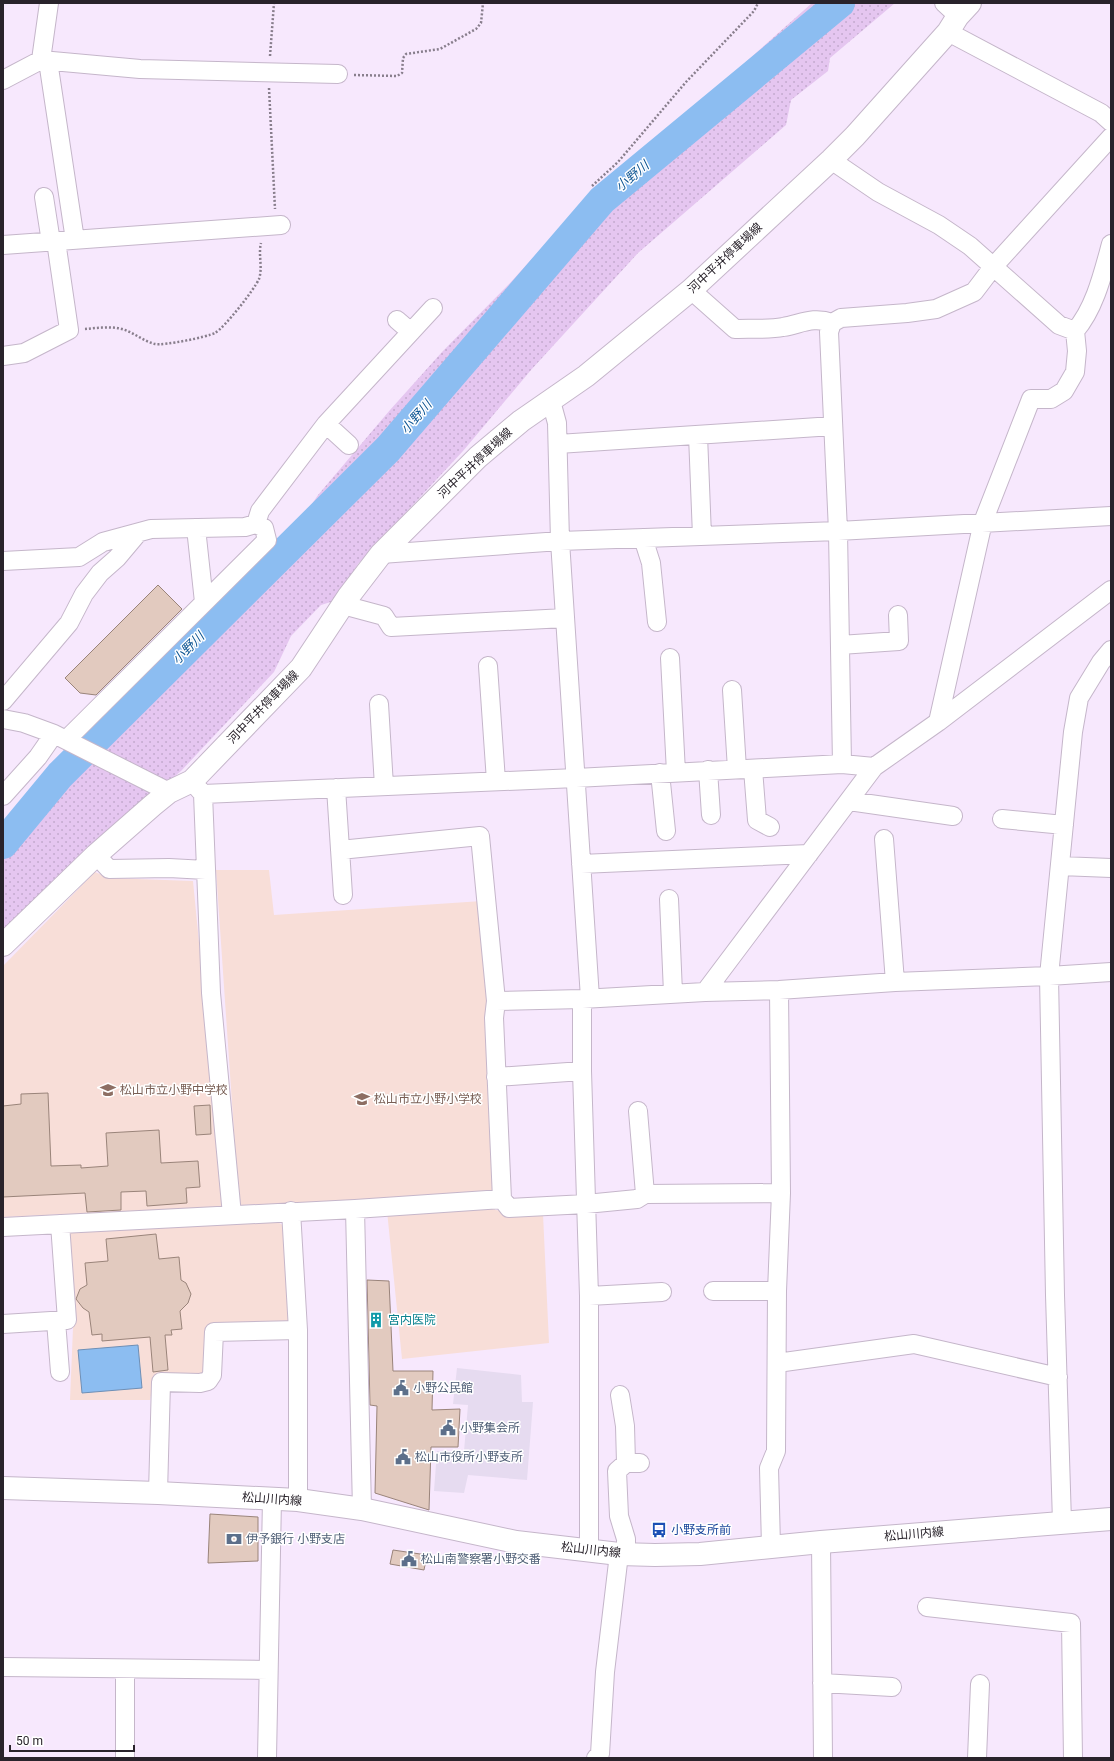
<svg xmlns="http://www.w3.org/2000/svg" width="1114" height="1761" font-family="Roboto,'Noto Sans JP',sans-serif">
<defs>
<pattern id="grass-dots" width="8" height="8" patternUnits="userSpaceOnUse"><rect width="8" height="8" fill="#e5c6f0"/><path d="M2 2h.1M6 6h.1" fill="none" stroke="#c4aace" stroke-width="1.8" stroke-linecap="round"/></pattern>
</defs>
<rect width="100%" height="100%" fill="#f7e8fd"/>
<!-- commercial -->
<path fill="#e6dbf0" d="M457,1368L521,1375L522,1402H533L527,1480L468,1475L464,1493L434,1491L437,1451H464L468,1405L453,1404Z"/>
<!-- education -->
<path fill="#f8ded8" d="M216,870H269L274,915L482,901L489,997L495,1210L543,1214L549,1343L402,1359L386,1201L239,1205Z
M95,872L109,878L193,881L226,1221H276L284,1226L289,1324H208L205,1371L197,1376L155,1375L150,1400H70L73,1328L68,1214L3,1217V966Z"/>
<!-- grass -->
<path fill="url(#grass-dots)" d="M812,3H895L830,58L828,71L791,100L786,125L638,253L531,370L463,451L358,564L334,601L321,605L291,636L274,672L181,771L136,809L3,931V821L73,754L172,652L287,541L318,495L390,410L442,352L510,283L579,207L601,194L655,143Z"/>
<!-- water -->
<path fill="#8cbdf1" stroke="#6e8fb6" d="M138,1345L142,1388L82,1393L78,1350Z"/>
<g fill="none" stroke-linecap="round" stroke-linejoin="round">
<!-- river -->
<path stroke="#8cbdf1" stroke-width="30" d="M3,844L60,775L388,449L602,200L840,3"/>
</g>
<!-- building -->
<path fill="#e2cabf" stroke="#9a847a" d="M158,585L182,609L96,695L80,693L65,678Z
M48,1093L51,1166L81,1165V1168L108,1166L106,1133L159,1130L161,1163L198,1161L200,1187L186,1188L187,1203L147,1206L146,1191L121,1192V1210L87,1212L85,1193L3,1197V1106L21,1104V1094Z
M210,1105L211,1134L196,1135L194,1106Z
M156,1234L159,1259L179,1257L181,1280L186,1283L191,1294L188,1303L180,1311L182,1329L171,1330L172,1335H165L168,1370L153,1372L150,1337L102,1341V1334L92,1335L89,1312L83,1308L76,1299L80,1289L87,1285L85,1263L108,1261L106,1239Z
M367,1280L389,1281L393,1371H433L432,1410L460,1409L458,1447H431L429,1510L375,1493L377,1406L370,1405Z
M210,1514L258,1517V1561L208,1563Z
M393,1550L427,1555L424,1570L390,1564Z"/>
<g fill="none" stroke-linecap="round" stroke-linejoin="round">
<defs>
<path id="minor" d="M944,3L958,16
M948,32L1101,113L1111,122
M41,60L49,3
M48,61L75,240
M3,80L41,60L140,69L338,74
M831,160L878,192L939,225L970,246L1059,325L1075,331
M44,197L51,242
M3,245L281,225
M691,290L735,329C750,328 768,330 783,327C801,324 813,316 832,323
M397,320L411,332
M3,356L24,353L69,330L56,241
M551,401L557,423L560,541L590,998
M326,424L349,445
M698,435L702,536
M558,444L833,426
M196,528L204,602
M643,538L651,563L657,622
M381,554L560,541L838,531L1111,516
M3,561L79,557L103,542L151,529L245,527L256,524L260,511L326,424L433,308
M343,605L384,616L391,627L565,618
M840,645L899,641L898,615
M670,658L676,772
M488,666L496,781
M732,690L737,769
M3,701L69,623L84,594L100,573L117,558L138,533
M379,704L384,786
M3,719L24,723L54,734L169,792
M938,722L983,522L1031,399H1051L1064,391L1075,372L1077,351L1075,331C1095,308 1103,273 1111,244
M66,740L267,540L264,528L256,524
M842,764L838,531L829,332L832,323L841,318L907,313L936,309L974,292L993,267L1111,137
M753,769L757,820L770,827
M708,770L711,815
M660,773L666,831
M196,786L203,794L211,993L232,1215
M336,788L343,895
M203,794L576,778L842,764L874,767
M3,796L38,757L54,734
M849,801L953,816
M1002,819L1064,825
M884,839L895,982
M340,850L480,836L496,1001
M96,855L109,869L169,868L206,870
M581,864L809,854
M1060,866L1111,868
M669,899L673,993
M705,992L874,767L938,722L1111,590
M582,999V1071L589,1296V1550
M496,1077L582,1071
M638,1111L645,1194
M502,1199L509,1208L586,1204L637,1199L645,1194L781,1193
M355,1209L362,1509
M3,1227L355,1209L502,1199L494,1018L496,1001L582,999L705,992L779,990L895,982L1049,976L1111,972
M713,1291H777
M589,1296L662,1292
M56,1321L60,1372
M3,1324L67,1320L60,1224
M298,1330V1500
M777,1363L914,1344L1058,1377
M620,1395L625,1426L626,1463
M158,1493L161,1382L200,1383L208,1381L212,1375L214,1332L298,1330L291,1211
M1062,1522L1055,1295L1049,976L1073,732L1079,698L1101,662L1111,650
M821,1542L823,1758
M771,1546L769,1468L776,1451L777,1291L781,1193L779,990
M626,1554V1539L619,1516L617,1471L626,1463H640
M927,1607L1071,1623L1073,1758
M3,1667L268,1670
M125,1669V1758
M822,1683L892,1687
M267,1758L272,1499
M596,1758L600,1754L605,1672L619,1554
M977,1758L980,1684"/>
<path id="secondary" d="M3,945L96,855L153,805L169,792L192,781L301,668L348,597L381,554L478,457L521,421L586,376L691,290L831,160L855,136L948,32L958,16L970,3
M3,1488L158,1493L298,1500L362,1509L516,1542L619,1554L655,1555L700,1554L821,1542L1111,1519"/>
</defs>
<!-- minor casing -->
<use href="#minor" stroke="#c5b6ca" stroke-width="20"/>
<!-- secondary casing -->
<use href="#secondary" stroke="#c5b6ca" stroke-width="24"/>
<!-- path -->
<path stroke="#887e8c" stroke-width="2.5" stroke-dasharray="2 2" stroke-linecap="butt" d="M270,56L274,3
M354,75L397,76L402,73L403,58L406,54L440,49L476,29L481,23L483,3
M269,88L275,209
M592,186L618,162L686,82L754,11L758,3
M85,329C97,328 110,326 122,329C133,332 143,341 155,344C163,346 207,337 215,333C225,327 254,290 259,279C263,267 258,255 261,243"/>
<!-- minor -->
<use href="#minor" stroke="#fff" stroke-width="18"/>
<!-- secondary -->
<use href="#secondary" stroke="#fff" stroke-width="22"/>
</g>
<!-- icons -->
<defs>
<symbol id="school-bare" viewBox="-9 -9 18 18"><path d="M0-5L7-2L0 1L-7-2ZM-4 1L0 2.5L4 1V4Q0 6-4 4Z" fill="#8d6e63" stroke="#fff" stroke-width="2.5" paint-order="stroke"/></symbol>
<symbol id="building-bare" viewBox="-9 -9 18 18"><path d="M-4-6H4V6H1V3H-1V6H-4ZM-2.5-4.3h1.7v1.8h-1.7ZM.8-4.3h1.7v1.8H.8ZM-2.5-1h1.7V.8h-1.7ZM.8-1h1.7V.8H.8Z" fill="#0f9aa8" stroke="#fff" stroke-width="2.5" paint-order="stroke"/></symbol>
<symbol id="civic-bare" viewBox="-9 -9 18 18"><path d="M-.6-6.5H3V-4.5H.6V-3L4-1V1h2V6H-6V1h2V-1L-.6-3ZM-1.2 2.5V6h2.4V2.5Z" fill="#5c6f8a" stroke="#fff" stroke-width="2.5" paint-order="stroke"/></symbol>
<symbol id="bus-bare" viewBox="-9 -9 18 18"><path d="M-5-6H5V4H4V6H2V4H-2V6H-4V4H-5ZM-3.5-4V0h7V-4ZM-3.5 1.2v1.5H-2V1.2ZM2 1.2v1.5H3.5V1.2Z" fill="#1a4fb4" stroke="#fff" stroke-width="2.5" paint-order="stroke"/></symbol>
<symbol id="bank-bare" viewBox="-9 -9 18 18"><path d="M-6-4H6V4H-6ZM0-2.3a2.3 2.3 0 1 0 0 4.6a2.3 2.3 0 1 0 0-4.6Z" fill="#5c6f8a" stroke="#fff" stroke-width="2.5" paint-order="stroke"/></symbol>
</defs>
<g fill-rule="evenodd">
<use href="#school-bare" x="97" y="1079" width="22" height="22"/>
<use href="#school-bare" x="351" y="1088" width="22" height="22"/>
<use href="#building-bare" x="365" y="1309" width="22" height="22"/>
<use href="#civic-bare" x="390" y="1377" width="22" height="22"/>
<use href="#civic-bare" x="437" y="1417" width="22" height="22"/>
<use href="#civic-bare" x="392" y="1446" width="22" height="22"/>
<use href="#bus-bare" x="648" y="1519" width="22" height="22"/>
<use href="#bank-bare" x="223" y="1528" width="22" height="22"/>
<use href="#civic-bare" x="398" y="1548" width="22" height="22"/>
</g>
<g text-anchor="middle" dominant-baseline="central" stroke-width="3" stroke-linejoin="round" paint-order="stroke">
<!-- street labels -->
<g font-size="12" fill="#29232b" stroke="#fff">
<text transform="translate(725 258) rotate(-43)">河中平井停車場線</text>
<text transform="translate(475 463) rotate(-43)">河中平井停車場線</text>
<text transform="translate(263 707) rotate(-46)">河中平井停車場線</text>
<text transform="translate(272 1499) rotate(4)">松山川内線</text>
<text transform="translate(914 1534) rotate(-5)">松山川内線</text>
<text transform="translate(591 1550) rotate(6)">松山川内線</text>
</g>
<!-- education labels -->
<g font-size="12" fill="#785e54" stroke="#fff" text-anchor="start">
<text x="120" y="1090">松山市立小野中学校</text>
<text x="374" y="1099">松山市立小野小学校</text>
</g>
<!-- culture labels -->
<g font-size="12" fill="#0d838f" stroke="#fff" text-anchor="start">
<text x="388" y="1320">宮内医院</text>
</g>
<!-- service labels -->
<g font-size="12" fill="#4e5e75" stroke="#fff" text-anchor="start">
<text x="413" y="1388">小野公民館</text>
<text x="460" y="1428">小野集会所</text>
<text x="415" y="1457">松山市役所小野支所</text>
<text x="246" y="1539">伊予銀行 小野支店</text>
<text x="421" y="1559">松山南警察署小野交番</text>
</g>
<!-- transit labels -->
<g font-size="12" fill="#164399" stroke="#fff" text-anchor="start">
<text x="671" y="1530">小野支所前</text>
</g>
<!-- water labels -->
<g font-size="13" font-style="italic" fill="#0d5593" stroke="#fff">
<text transform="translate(632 176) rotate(-40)">小野川</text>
<text transform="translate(416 417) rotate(-49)">小野川</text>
<text transform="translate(188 648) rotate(-45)">小野川</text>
</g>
</g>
<!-- border -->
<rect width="1114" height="1761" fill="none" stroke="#29232b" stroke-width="8"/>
<!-- scale -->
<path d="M10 1745v6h124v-6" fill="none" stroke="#29232b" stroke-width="2"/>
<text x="16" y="1745" font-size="12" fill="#29232b" stroke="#ffffff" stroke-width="3" paint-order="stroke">50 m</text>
</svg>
